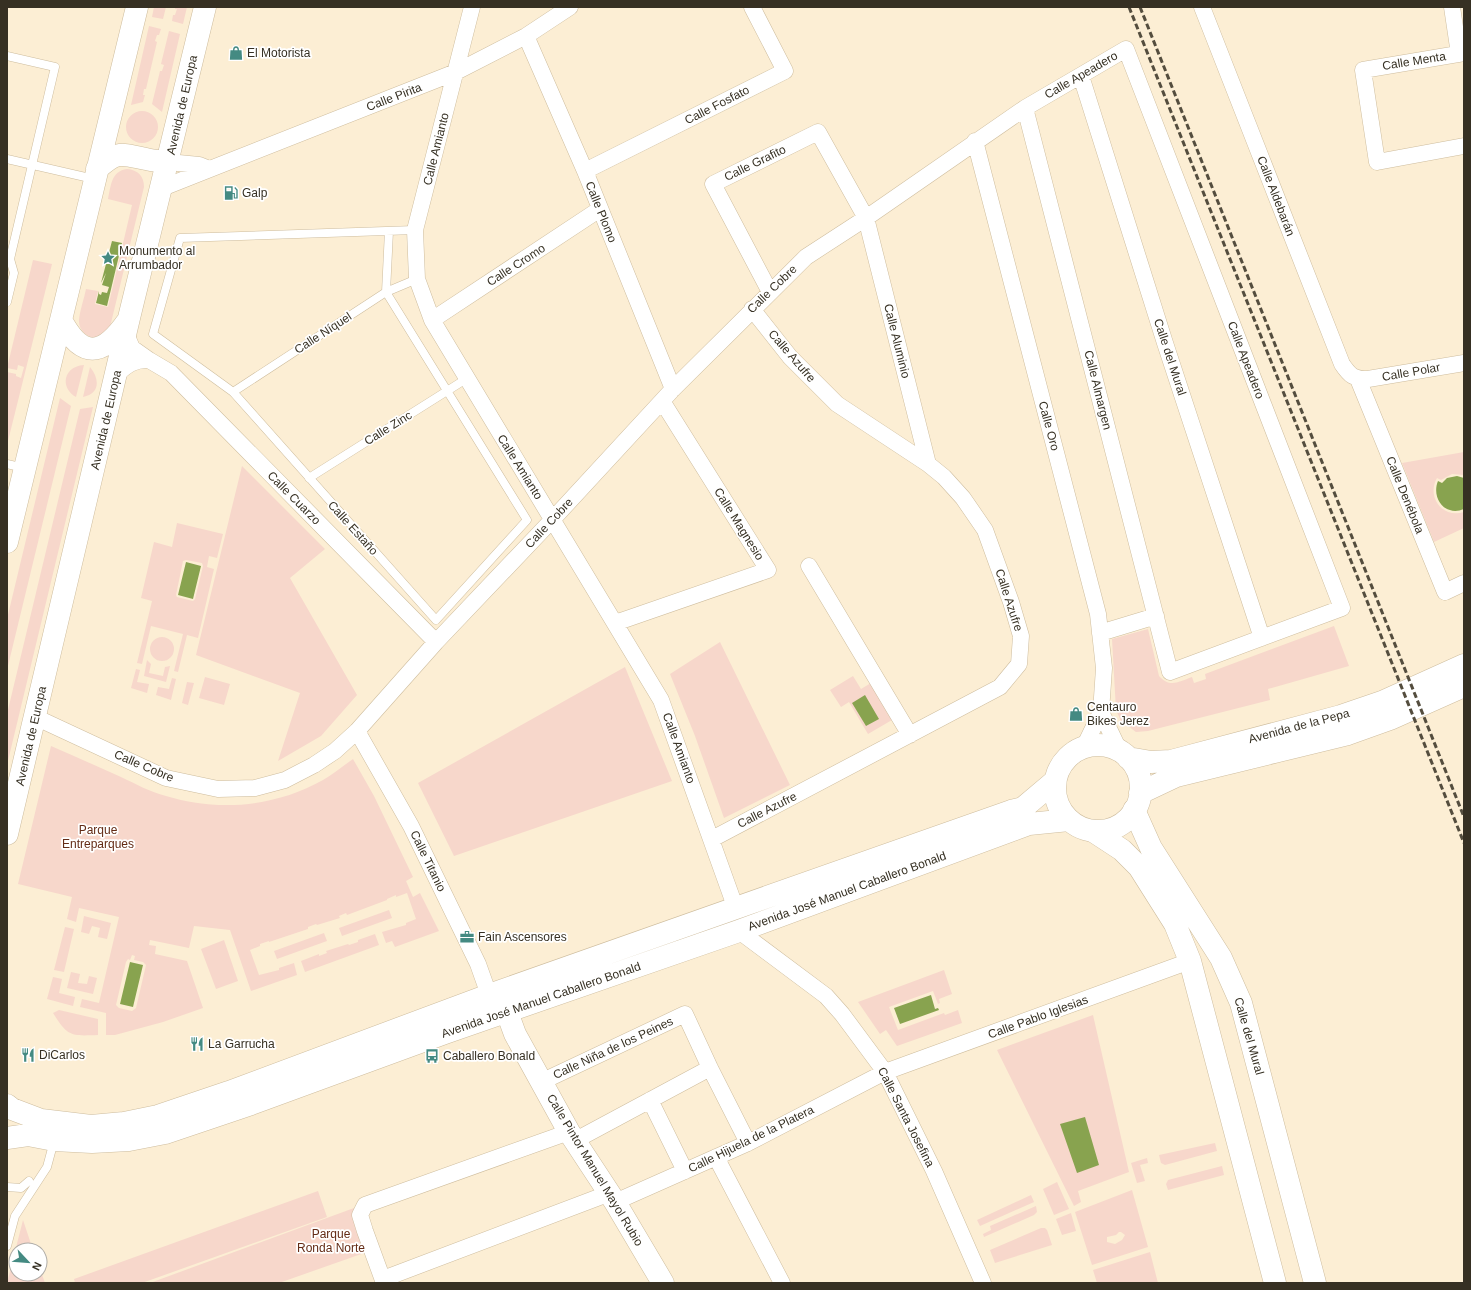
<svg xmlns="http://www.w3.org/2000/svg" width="1471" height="1290" font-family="Arial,sans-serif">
<rect width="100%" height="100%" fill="#fceed4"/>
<!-- green -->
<path fill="#f7d7cb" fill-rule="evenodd" d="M154,7H166L163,19L152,17Z
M175,7H187L183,24L172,21L173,15H175L177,9H175Z
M149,26L161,29L159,35H157L155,41L157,42L146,89H144L143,95H145L143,102L131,105Z
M169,31L180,34L162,112L152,104L160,71H162L164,65L161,64Z
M126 127a16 16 0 1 1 32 0a16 16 0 1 1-32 0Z
M127,169C138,170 144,176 144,187L110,327C108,330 104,334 101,336C91,342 78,331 79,320C80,310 84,299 86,289L98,291L95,304L108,307L132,205L108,199C111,186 111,171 127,169Z
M33,260L52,264L7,445V372L16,374V376L21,378L24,367L18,365L17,370L7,368Z
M84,365L76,397C59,387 64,366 84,365Z
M90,367C100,379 100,394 83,397Z
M60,398L71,406L7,670V619Z
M93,407L7,765V714L80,409Z
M1464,452V475L1452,474L1441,480L1437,478C1426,497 1443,519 1464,512V528L1434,542L1402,463Z
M242,466L325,549L290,578L357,695L321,736L278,761L300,693L196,655Z
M177,523L223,534L217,558L209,556L207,567L214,569L198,638L187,635L178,672L174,671L183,634L151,626L142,664L137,663L152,601L141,598L154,542L172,547ZM186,560L202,563L203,566L195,599L193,601L177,597L176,595L183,561Z
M1334,626L1349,666L1268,689L1270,700L1148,731L1136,732L1121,721L1116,710L1112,639L1148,629L1159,676C1170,688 1178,682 1192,677L1194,683L1206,679L1205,674Z
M150 649a12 12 0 1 1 24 0a12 12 0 1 1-24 0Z
M720,642L790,785L724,818L695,736L670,674Z
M147,660L151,664L149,673L163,676L165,667L170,666L166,682L144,676Z
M625,667L672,781L454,856L418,783Z
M136,669L140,670L137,682L149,684L147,693L131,688Z
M853,676L861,689L871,683L892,720L868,734L849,702L841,707L830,690Z
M205,677L230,684L224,705L199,698Z
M172,678L176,679L171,700L156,695L158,687L169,689Z
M187,682L194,683L188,705L182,703Z
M51,746C75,756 98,767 121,777C136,784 150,792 166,796C218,812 275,807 323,780C333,774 343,766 353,759L374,796L413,877L406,881L413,897L420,893L439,931L395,947L392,941L386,943L382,932L406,925V923L416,919L407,893L396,897V895L387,899V900L347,915L346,913L339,916L340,918L317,925L316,924L308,927V929L269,942V941L260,944V946L250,950L259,975L279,970V968L294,963L297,975L251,991L230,930L194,926L189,948L150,940L149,945L156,946L155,954L187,961L203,1008L163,1022L115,1035H106V1013L80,1007L82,999L99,1003L119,917L79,908L76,922L67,919L72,897L18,884ZM132,955L135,956L134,960L143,962L146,965L136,1008L132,1011L119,1008L116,1005L126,962L128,959L130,960Z
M389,910L392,918L342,936L339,928Z
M84,916L111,923L107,939L98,937L100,928L92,926L89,934L81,932Z
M65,927L74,929L64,972L54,970Z
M324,933L327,941L277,959L274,951Z
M375,934L379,945L305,972L301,961L319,954V956L327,953L326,951L348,944L349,945L358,942V940Z
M224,940L238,981L216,989L201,949Z
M944,970L952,994L939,999L940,1003L938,1004L933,991L889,1007L898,1030L944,1013L945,1015L958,1010L962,1023L897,1046L886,1030L880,1034L858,1002Z
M71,972L80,974L78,983L87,984L89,976L97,978L93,994L67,988Z
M53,977L62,979L59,993L75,997L73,1006L47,999Z
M59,1010L98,1019V1035C71,1036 68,1037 53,1013Z
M1093,1015L1129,1172L1078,1191L1081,1202L1074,1206L997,1050Z
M1215,1143L1217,1151L1165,1165L1161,1163L1159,1155Z
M1147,1158L1148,1163L1140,1165L1145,1181L1137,1183L1131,1163Z
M1222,1166L1224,1175L1168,1190L1166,1184L1168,1180Z
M1057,1182L1069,1209L1054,1215L1043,1189Z
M1132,1190L1148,1247L1092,1265L1075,1212ZM1119,1232H1121L1125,1235L1122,1240L1115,1244L1107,1242V1237L1116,1235Z
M318,1191L327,1217L142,1283H75L74,1279Z
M1031,1195L1034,1202L980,1226L977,1220Z
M1036,1206L1037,1212L1034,1215L984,1237L983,1234L991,1230L990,1226Z
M354,1208L367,1252L279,1283H150Z
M1071,1213L1076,1231L1062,1235L1056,1219Z
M23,1220L33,1250H16V1274H40V1269L45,1283H7Z
M1041,1228H1045L1047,1230L1052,1245L995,1263L990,1250Z
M1150,1252L1158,1283H1097L1093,1270Z"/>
<!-- water -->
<path fill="#88a34f" d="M112,241L122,243L107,306L96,303L99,291V294L101,295L102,292L107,293L109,287L102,285L106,273L101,283Z
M1457,476L1464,478V509C1445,517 1431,498 1438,481L1442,483L1447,478Z
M186,562L201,566L193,599L178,595Z
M865,695L879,719L866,726L852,703Z
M130,962L143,965L133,1007L120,1004Z
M931,995L935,1009L938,1008L939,1010L900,1024L894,1008Z
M1085,1117L1099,1165L1077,1173L1060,1124Z"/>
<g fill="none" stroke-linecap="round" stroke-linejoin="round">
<defs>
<path id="lane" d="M7,56L55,67L10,259L14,273L7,302
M7,159L94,179
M389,231L386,292L527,520L436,620L233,392L153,334L180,238L415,230
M233,392L386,292L417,279
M7,464L24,468
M309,478L466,379
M7,1187L21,1188L29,1181
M7,1246L15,1216L47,1167L54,1141"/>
<path id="street" d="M472,7L415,230L417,279L432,320L661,700L736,909
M1202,7L1342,364C1350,376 1354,379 1368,379L1464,363
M1452,7L1459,54
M526,36L585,171L673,389
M1464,53L1363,70L1377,162L1464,146
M1081,76L1165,343L1262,638
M975,141L1098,614L1104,668L1101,712L1084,747
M168,162L199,165L209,169
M585,171L785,71L752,7
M162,188L456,72L526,36L570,7
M770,292L713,184L818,132L866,218L928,464
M432,320L600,209
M149,360L171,373L436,642
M117,374C127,365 135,359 149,360L132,348L126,334
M1358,379L1445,592L1464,583
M809,566L910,735
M615,623L768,570L662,401
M1100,633L1156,616
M1101,712L1119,750
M35,717L166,778L218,789L255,788L285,780L314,765L335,751L357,731L436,642L553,519L673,389L806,257L866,218L1025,108L1126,49L1342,608L1170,672L1025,108
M357,731L411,826L478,964L489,995
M712,839L1000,687L1019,664L1021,636L1011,602L985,530L963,498L944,477L928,464L837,404L790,357L752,309
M739,931L826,996L842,1014L885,1072L934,1171L983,1283
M541,1082L685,1014L710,1068L748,1143
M650,1100L685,1171
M574,1141L710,1068
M716,1157L782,1283
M615,1202L748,1143L885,1072L1190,961
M383,1279L610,1193
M384,1283L365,1231L360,1215L365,1205L569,1132"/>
<path id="secondary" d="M1134,810L1151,848L1221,958L1241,1003L1315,1283
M1093,831L1122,850L1139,867L1175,924L1190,961L1275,1283
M507,1012L515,1034L569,1132L615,1202L663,1283"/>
<path id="primary" d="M97,169C118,150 121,154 146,159C153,161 161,161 168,162
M61,320C82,359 102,357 127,322
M7,542L137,7
M1055 788a43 43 0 1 1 86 0a43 43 0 1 1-86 0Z
M1128,758L1151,762L1171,761L1341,716L1382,702L1464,665
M1140,793L1176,776L1348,734L1390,719L1464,686
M7,834L129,318L205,7
M7,1105L12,1109L41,1120L91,1126L124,1123L158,1116L229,1092L489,995L1011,811L1023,808L1055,781
M7,1138L28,1135L54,1140L92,1142L129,1140L165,1133L251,1104L445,1033L739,931L1029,824L1069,820"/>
</defs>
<!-- lane casing -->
<use href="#lane" stroke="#cebd9e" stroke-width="9"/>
<!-- street casing -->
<use href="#street" stroke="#cebd9e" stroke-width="17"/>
<!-- secondary casing -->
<use href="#secondary" stroke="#cebd9e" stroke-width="23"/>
<!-- primary casing -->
<use href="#primary" stroke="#cebd9e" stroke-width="23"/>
<!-- lane -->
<use href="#lane" stroke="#fff" stroke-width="8"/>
<!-- street -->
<use href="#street" stroke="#fff" stroke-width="16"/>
<!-- secondary -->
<use href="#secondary" stroke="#fff" stroke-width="22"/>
<!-- primary -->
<use href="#primary" stroke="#fff" stroke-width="22"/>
<!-- rail -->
<path stroke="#544d3e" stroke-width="3" stroke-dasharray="6 3" stroke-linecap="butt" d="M1129,7L1464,843
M1140,7L1464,817"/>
</g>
<!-- icons -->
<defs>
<symbol id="shop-bare" viewBox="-9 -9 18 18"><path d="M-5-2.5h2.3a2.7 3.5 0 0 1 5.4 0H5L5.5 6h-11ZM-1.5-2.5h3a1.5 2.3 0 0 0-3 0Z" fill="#448a82" stroke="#fff" stroke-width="2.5" paint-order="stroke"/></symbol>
<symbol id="fuel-bare" viewBox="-9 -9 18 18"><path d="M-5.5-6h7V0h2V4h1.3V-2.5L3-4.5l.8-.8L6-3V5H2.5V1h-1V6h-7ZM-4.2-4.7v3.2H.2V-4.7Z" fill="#448a82" stroke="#fff" stroke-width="2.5" paint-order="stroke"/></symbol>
<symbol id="sight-bare" viewBox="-9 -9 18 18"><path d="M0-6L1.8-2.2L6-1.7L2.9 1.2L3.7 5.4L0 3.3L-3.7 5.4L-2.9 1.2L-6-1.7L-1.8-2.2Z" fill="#448a82" stroke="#fff" stroke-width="2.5" paint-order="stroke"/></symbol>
<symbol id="office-bare" viewBox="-9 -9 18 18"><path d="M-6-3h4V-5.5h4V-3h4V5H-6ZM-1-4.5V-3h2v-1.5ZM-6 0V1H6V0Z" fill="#448a82" stroke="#fff" stroke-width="2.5" paint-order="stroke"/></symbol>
<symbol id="restaurant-bare" viewBox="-9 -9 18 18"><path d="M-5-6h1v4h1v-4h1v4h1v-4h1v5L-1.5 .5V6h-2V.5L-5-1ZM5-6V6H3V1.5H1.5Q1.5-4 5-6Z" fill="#448a82" stroke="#fff" stroke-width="2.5" paint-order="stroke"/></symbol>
<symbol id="bus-bare" viewBox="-9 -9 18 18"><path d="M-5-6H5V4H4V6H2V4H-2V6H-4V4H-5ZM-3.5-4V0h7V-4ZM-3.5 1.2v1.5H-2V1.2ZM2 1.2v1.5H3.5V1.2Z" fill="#448a82" stroke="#fff" stroke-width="2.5" paint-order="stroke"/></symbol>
</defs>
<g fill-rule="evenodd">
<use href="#shop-bare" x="226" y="43" width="20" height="20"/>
<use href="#fuel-bare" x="221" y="183" width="20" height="20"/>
<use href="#sight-bare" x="98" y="248" width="20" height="20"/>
<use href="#shop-bare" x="1066" y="704" width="20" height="20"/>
<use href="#office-bare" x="457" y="927" width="20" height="20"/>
<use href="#restaurant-bare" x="187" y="1034" width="20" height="20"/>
<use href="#restaurant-bare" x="18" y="1045" width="20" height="20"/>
<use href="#bus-bare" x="422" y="1046" width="20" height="20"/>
</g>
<g text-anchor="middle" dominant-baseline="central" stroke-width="3.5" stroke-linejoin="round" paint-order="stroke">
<!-- poi labels -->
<g font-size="12" fill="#363023" stroke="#fff" text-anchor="start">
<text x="247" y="53">El Motorista</text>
<text x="242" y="193">Galp</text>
<text x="119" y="251">Monumento al<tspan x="119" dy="14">Arrumbador</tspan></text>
<text x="1087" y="707">Centauro<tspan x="1087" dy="14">Bikes Jerez</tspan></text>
<text x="478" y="937">Fain Ascensores</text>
<text x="208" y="1044">La Garrucha</text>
<text x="39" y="1055">DiCarlos</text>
<text x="443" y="1056">Caballero Bonald</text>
</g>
<!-- street labels -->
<g font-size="12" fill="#363023" stroke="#fff">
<text transform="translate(1414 61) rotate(-9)">Calle Menta</text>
<text transform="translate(1081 75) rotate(-30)">Calle Apeadero</text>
<text transform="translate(394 97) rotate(-21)">Calle Pirita</text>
<text transform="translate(182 105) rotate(-77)">Avenida de Europa</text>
<text transform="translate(717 105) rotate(-27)">Calle Fosfato</text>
<text transform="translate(436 149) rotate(-76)">Calle Amianto</text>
<text transform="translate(755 163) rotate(-26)">Calle Grafito</text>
<text transform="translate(1276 196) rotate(69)">Calle Aldebarán</text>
<text transform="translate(601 212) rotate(68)">Calle Plomo</text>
<text transform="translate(516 265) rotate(-33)">Calle Cromo</text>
<text transform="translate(772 289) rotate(-44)">Calle Cobre</text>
<text transform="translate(323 333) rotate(-33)">Calle Níquel</text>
<text transform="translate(897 341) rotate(76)">Calle Aluminio</text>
<text transform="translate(792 356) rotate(49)">Calle Azufre</text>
<text transform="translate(1170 357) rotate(72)">Calle del Mural</text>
<text transform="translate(1246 360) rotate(69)">Calle Apeadero</text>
<text transform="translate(1411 372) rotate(-10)">Calle Polar</text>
<text transform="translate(1098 390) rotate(76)">Calle Almargen</text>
<text transform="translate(106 420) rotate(-77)">Avenida de Europa</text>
<text transform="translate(1049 426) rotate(75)">Calle Oro</text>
<text transform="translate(388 428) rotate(-32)">Calle Zinc</text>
<text transform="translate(520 467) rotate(58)">Calle Amianto</text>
<text transform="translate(1405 495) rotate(68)">Calle Denébola</text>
<text transform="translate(294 498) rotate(45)">Calle Cuarzo</text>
<text transform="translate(549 523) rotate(-47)">Calle Cobre</text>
<text transform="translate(739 524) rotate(58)">Calle Magnesio</text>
<text transform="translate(353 528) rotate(48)">Calle Estaño</text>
<text transform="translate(1009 600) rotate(72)">Calle Azufre</text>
<text transform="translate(1299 726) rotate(-15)">Avenida de la Pepa</text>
<text transform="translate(31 736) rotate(-77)">Avenida de Europa</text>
<text transform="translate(679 748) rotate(70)">Calle Amianto</text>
<text transform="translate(144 766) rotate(23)">Calle Cobre</text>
<text transform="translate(767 810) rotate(-27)">Calle Azufre</text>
<text transform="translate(428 861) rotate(64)">Calle Titanio</text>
<text transform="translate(847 891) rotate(-20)">Avenida José Manuel Caballero Bonald</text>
<text transform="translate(541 1000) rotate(-19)">Avenida José Manuel Caballero Bonald</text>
<text transform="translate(1038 1017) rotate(-20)">Calle Pablo Iglesias</text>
<text transform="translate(1249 1036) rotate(74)">Calle del Mural</text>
<text transform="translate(613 1048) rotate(-25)">Calle Niña de los Peines</text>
<text transform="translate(906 1117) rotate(63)">Calle Santa Josefina</text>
<text transform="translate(751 1139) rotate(-26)">Calle Hijuela de la Platera</text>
<text transform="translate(595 1170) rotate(59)">Calle Pintor Manuel Mayol Rubio</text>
</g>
<!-- park labels -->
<g font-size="12" fill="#642c16" stroke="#fff">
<text x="98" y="830">Parque<tspan x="98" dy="14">Entreparques</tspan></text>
<text x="331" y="1234">Parque<tspan x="331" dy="14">Ronda Norte</tspan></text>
</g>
</g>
<!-- border -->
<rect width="1471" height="1290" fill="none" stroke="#363023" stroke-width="16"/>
<!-- north arrow -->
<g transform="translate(28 1262) rotate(116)"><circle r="19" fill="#ffffff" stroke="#afaca7"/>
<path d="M0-3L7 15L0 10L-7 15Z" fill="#448a82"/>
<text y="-6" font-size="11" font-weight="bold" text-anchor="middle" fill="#363023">N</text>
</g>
</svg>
